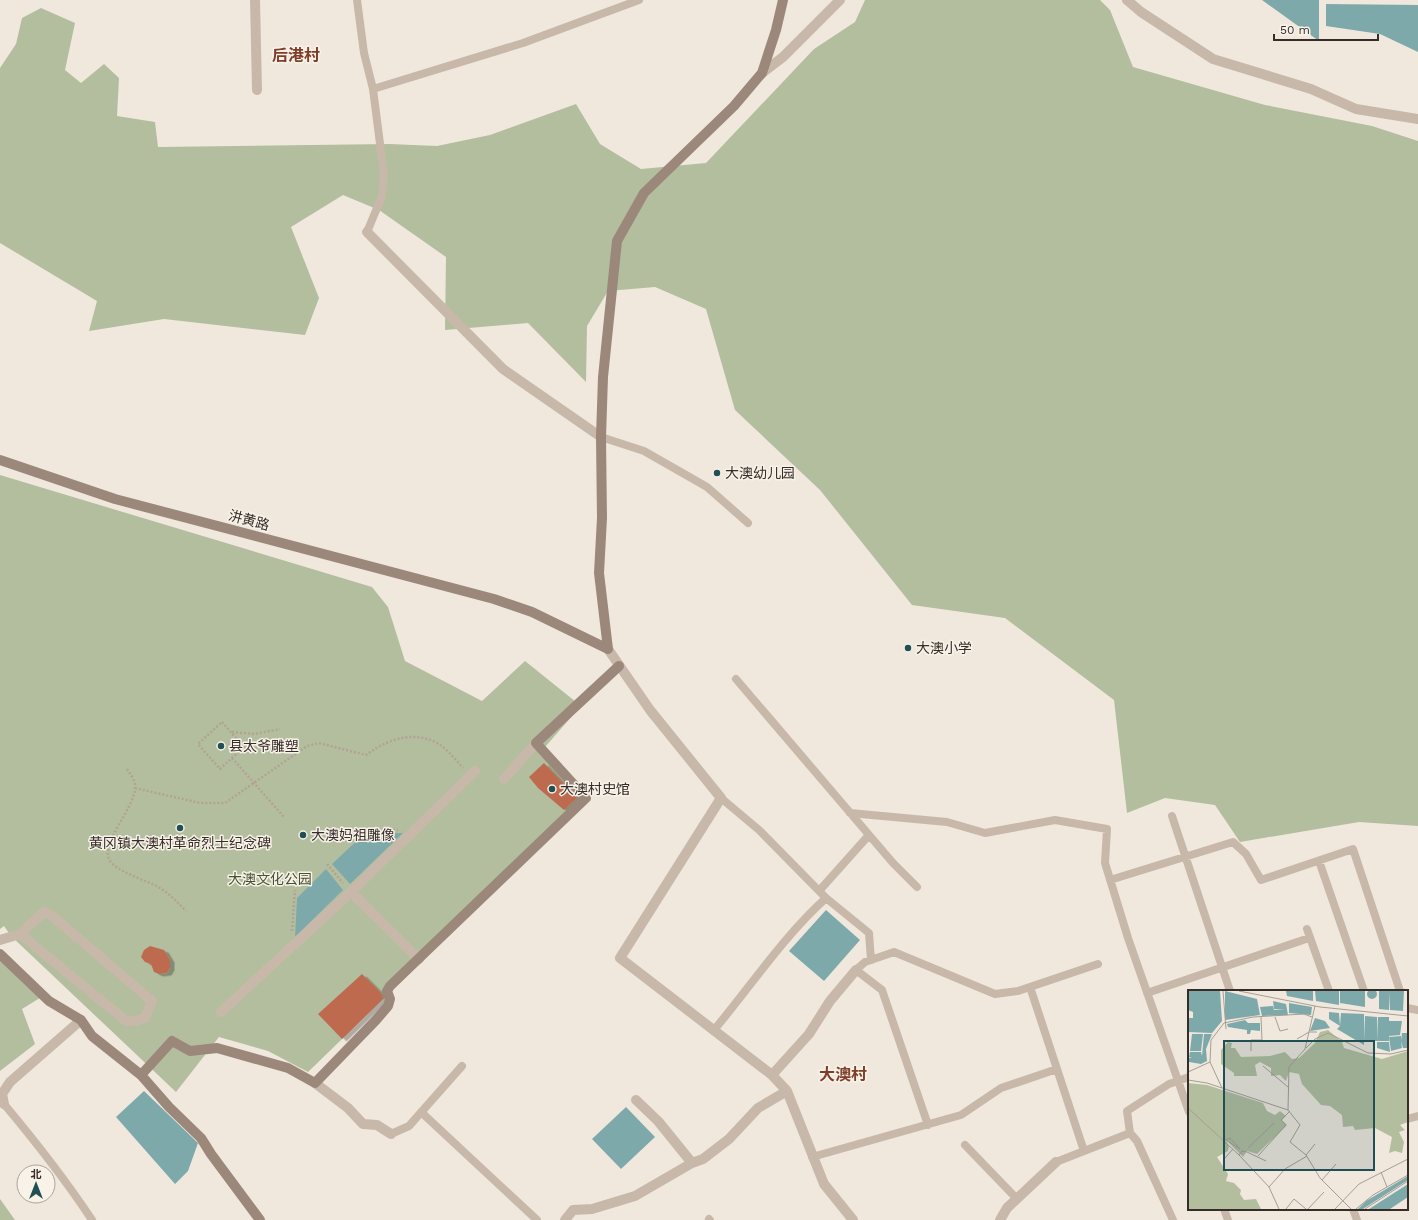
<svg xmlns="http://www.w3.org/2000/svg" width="1418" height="1220" font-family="'Work Sans','Noto Sans SC',sans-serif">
<defs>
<filter id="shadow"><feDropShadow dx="4.5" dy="2.5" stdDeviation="0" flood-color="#0004"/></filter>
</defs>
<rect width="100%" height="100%" fill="#f0e8dd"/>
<!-- green -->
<path fill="#b3be9e" d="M865,0H1100L1110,10L1133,67L1265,105L1372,126L1418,141V826L1359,822L1240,842L1215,805L1165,798L1127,813L1114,700L1005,618L912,605L820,490L735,410L706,309L655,287L608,291L587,326L586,382L528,323L445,330L446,257L379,210L343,195L291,227L319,298L305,335L164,319L89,331L97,301L0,243V68L16,44L22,18L41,8L75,23L65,70L81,83L104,64L119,78L117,116L155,122L158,147L389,144L437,146L490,135L576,104L600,144L641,169L706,163L814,49L855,22Z
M0,475L372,587L388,607L405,661L482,701L525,661L581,706L545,747L590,799L308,1072L268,1051L219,1037L176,1092L11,936L4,926L0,929Z
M0,959L43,996L22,1009L35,1044L0,1071Z
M0,1199L15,1220H0Z"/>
<!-- water -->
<path fill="#7ea9ab" d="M1262,0H1319V41Z
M1326,4L1418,5V52L1380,34L1326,26Z
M403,833L350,884L332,864L364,834Z
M326,869L343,890L295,937L297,898Z
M826,910L860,940L824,981L789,951Z
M144,1091L198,1143L188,1171L175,1184L116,1117Z
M626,1107L655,1137L621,1169L592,1139Z"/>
<!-- building -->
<path fill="#bd6b4f" filter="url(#shadow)" d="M544,763L577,798L564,810L538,788L529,777Z
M150,946L164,950L170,960V968L167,973L159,974L154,972L151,964L145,962L141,957L144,950Z
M362,974L381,993L383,999L342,1039L318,1014Z"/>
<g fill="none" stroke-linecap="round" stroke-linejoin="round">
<!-- path -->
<path stroke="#b3a294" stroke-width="2.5" stroke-dasharray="2 2" stroke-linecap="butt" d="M222,722L244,747L220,769L198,744Z
M232,732L254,734L280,729
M232,758L284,817
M127,769C130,774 135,780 135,785C137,806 101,841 109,859C114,871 146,880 158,887C169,893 177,902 186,911
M135,788L200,803H225L307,746L319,743L366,755C385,741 409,731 433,741C444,745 455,759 463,768
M357,832L398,830
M327,864L343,883
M292,931L295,890"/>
<!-- lane -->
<path stroke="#c8b8aa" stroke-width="8" d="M357,0L364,53L373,89L384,175L382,196L367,232
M373,89L523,43L639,0
M601,437L644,451L707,487L748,523
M736,679L893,863L917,887
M721,798L759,830L826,898L869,933L871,960
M850,813L947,822L985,833L1055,820L1107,829L1105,863L1128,938L1189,1112
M1172,816L1230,991
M1319,861L1364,991
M1110,880L1233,842L1246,854L1261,880L1353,849L1400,991
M819,891L869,835
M1307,929L1329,991
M1030,987L1084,1151
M1147,993L1309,938
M1407,1008L1418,1010
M714,1030C751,986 783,937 826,898
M4,1104C35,1141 65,1179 92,1220
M421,1112L537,1220
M1407,1119L1418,1116
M928,1125L882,990L856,970L865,962L894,952L995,994L1018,991L1098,964
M1130,1133L1137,1141L1173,1220
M391,1134L409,1126L462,1066
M965,1145L1017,1199
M812,1157L961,1115L1001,1088L1057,1069
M1056,1162L1130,1133L1127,1111L1169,1084L1189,1077
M1224,1209L1228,1220
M1353,1209L1357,1220
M709,1219L710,1220"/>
<!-- street -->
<path stroke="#c8b8aa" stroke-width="10" d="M255,0L257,90
M1127,0L1141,12L1213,59L1311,89L1356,109L1418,119
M762,73L783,57L840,0
M367,232L503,369L601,437
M608,649L650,710L721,798L620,958L772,1075L787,1091L824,1184L853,1220
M504,779L536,743
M351,892L419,959
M0,940L20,934L44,912L51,915L152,1001L145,1018L135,1021L125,1020L20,934
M221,1012L351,892L475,771
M772,1075L809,1034L830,1001L856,970
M315,1083L348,1108L363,1124L377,1125L391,1134
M636,1100L658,1121L692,1163
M4,1104L2,1094L10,1082L81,1020
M565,1220L573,1210L592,1209L635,1196L692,1163L703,1159L729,1139L758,1108L787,1091
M1000,1220L1007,1208L1056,1162"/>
<!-- secondary -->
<path stroke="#9b887b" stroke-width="10" d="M0,460L115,499L494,599L532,612L608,649L599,573L602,518L601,437L603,377L617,241L644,193L734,106L762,73L776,30L783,0
M0,954L49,1001L81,1020L92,1036L141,1075
M260,1220L211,1154L201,1138L169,1107L141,1075L172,1041L190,1051L217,1048L288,1068L315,1083L376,1020L388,1006L390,999L387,991L390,986L586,798L536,743L619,666"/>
</g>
<!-- markers -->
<g fill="#215054" stroke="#f8f2e9" stroke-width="1.5">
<circle cx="717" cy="473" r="4"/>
<circle cx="908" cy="648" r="4"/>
<circle cx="221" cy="746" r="4"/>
<circle cx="552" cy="789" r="4"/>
<circle cx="180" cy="828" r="4"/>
<circle cx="303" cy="835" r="4"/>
</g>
<g text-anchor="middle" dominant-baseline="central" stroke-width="3" stroke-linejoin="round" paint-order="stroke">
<!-- poi labels -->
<g font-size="14" fill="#362d29" stroke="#f8f2e9" text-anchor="start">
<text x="725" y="473">大澳幼儿园</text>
<text x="916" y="648">大澳小学</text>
<text x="229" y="746">县太爷雕塑</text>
<text x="560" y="789">大澳村史馆</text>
<text x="311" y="835">大澳妈祖雕像</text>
<text x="180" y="843" text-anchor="middle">黄冈镇大澳村革命烈士纪念碑</text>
</g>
<!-- street labels -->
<g font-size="14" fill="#362d29" stroke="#f8f2e9">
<text transform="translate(249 520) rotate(15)">汫黄路</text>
</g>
<!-- park labels -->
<g font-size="14" fill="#45522f" stroke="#f8f2e9">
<text x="270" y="879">大澳文化公园</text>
</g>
<!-- quarter labels -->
<g font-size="16" font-weight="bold" fill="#7f3e28" stroke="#f8f2e9">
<text x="296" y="55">后港村</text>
<text x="843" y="1074">大澳村</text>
</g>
</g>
<!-- overview -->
<g transform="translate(1188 990)">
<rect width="220" height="220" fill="#f0e8dd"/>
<path d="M140,40L154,52L156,58L194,69L220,61V132L212,135L217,140L211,142L216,152L214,163L207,161L201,163L204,147L187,138L167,140L165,136L155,137L154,125L142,116L133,115L114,94L111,84L101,82L98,91L92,85L83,86V78L72,72L67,75L69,86H46V83L33,74V60L40,52L44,53L43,58H47L53,67L82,66L97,62L104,69L111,68L127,53L132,42ZM0,93L19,95L75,113L79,121L87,125L92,121L98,126L94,130L99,135L69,164L59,161L55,167L37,149L41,156L40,161L29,167L40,184L38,191L46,193L53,200L52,204L56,210L68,209L73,219H0Z" fill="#b3be9e"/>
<path d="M179 4a5 5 0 1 1 10 0a5 5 0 1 1-10 0ZM0,1H32L34,31L24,43L0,42V28H5V22L0,20ZM37,1L69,9L72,25L37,30ZM98,1H125V11L99,6ZM127,1H151V15L128,11ZM152,1H177V17L152,13ZM191,1H216L215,21L202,20V3L201,20L191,19ZM85,11L98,14L100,25L74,26L72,17L85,16L86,20H97L86,19ZM101,13L124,17L123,25L101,23ZM141,22L151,23L152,36L153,23L176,24V55L149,39L152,36L141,29ZM177,26L189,27V51H176ZM190,27H201V31H214L212,45L201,46V51H189ZM127,28L137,31L142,38L122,41ZM57,30L60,33H72V41L63,40L62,44H59V40L40,37L39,34ZM214,43H220V58H215L213,51L214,58L203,61L201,47L213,46V51ZM4,44H15L13,61H2ZM16,44H24L18,59L19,71L13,74L1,72V68H4L1,67L2,62H13L14,66ZM189,52H201L202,62L189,58ZM220,186V190L175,219H170L178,211ZM220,194V207L202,219H181Z" fill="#7ea9ab"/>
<path fill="none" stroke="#a69d95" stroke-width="1" d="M35,1L38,39M51,1L132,17L220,26M87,27L92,41L100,39M109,49L121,42H129M118,58L127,49L140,43L180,63L203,64L220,60M63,61V50H74L73,27M22,72L23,50L36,33L65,27L116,24L124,27M75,76L100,97M0,82L22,72L34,98M0,90L19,93L100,120L101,77L117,59L127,16M0,118L51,165M100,120L112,135L102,152L118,165L132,188L163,219M35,151L42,148L52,159L38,150M60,158L86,133M118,165L127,154M70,166L98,135L93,130L102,121M37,168L45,159M78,171L59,162L54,161L51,165L81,197L91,219M193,182L199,197M134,190L148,174M81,197L97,179L119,166M98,219L106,209L118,219M120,219L136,202M147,219L171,194L220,169M168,219L185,205L220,185M177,219L220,191"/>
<path fill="#215054" fill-opacity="0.15" stroke="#215054" stroke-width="2" d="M36,51H186V180H36Z"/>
<rect width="220" height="220" fill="none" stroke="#362d29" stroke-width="2"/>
</g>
<!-- north arrow -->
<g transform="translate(36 1184)"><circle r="19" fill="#f8f2e9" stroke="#aaa39c"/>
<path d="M0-3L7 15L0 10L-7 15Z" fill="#215054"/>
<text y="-6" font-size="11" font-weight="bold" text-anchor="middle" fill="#362d29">北</text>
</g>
<!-- scale -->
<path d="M1274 34v6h104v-6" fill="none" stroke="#362d29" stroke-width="2"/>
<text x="1280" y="34" font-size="12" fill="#362d29" stroke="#f8f2e9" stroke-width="3" paint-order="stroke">50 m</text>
</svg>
